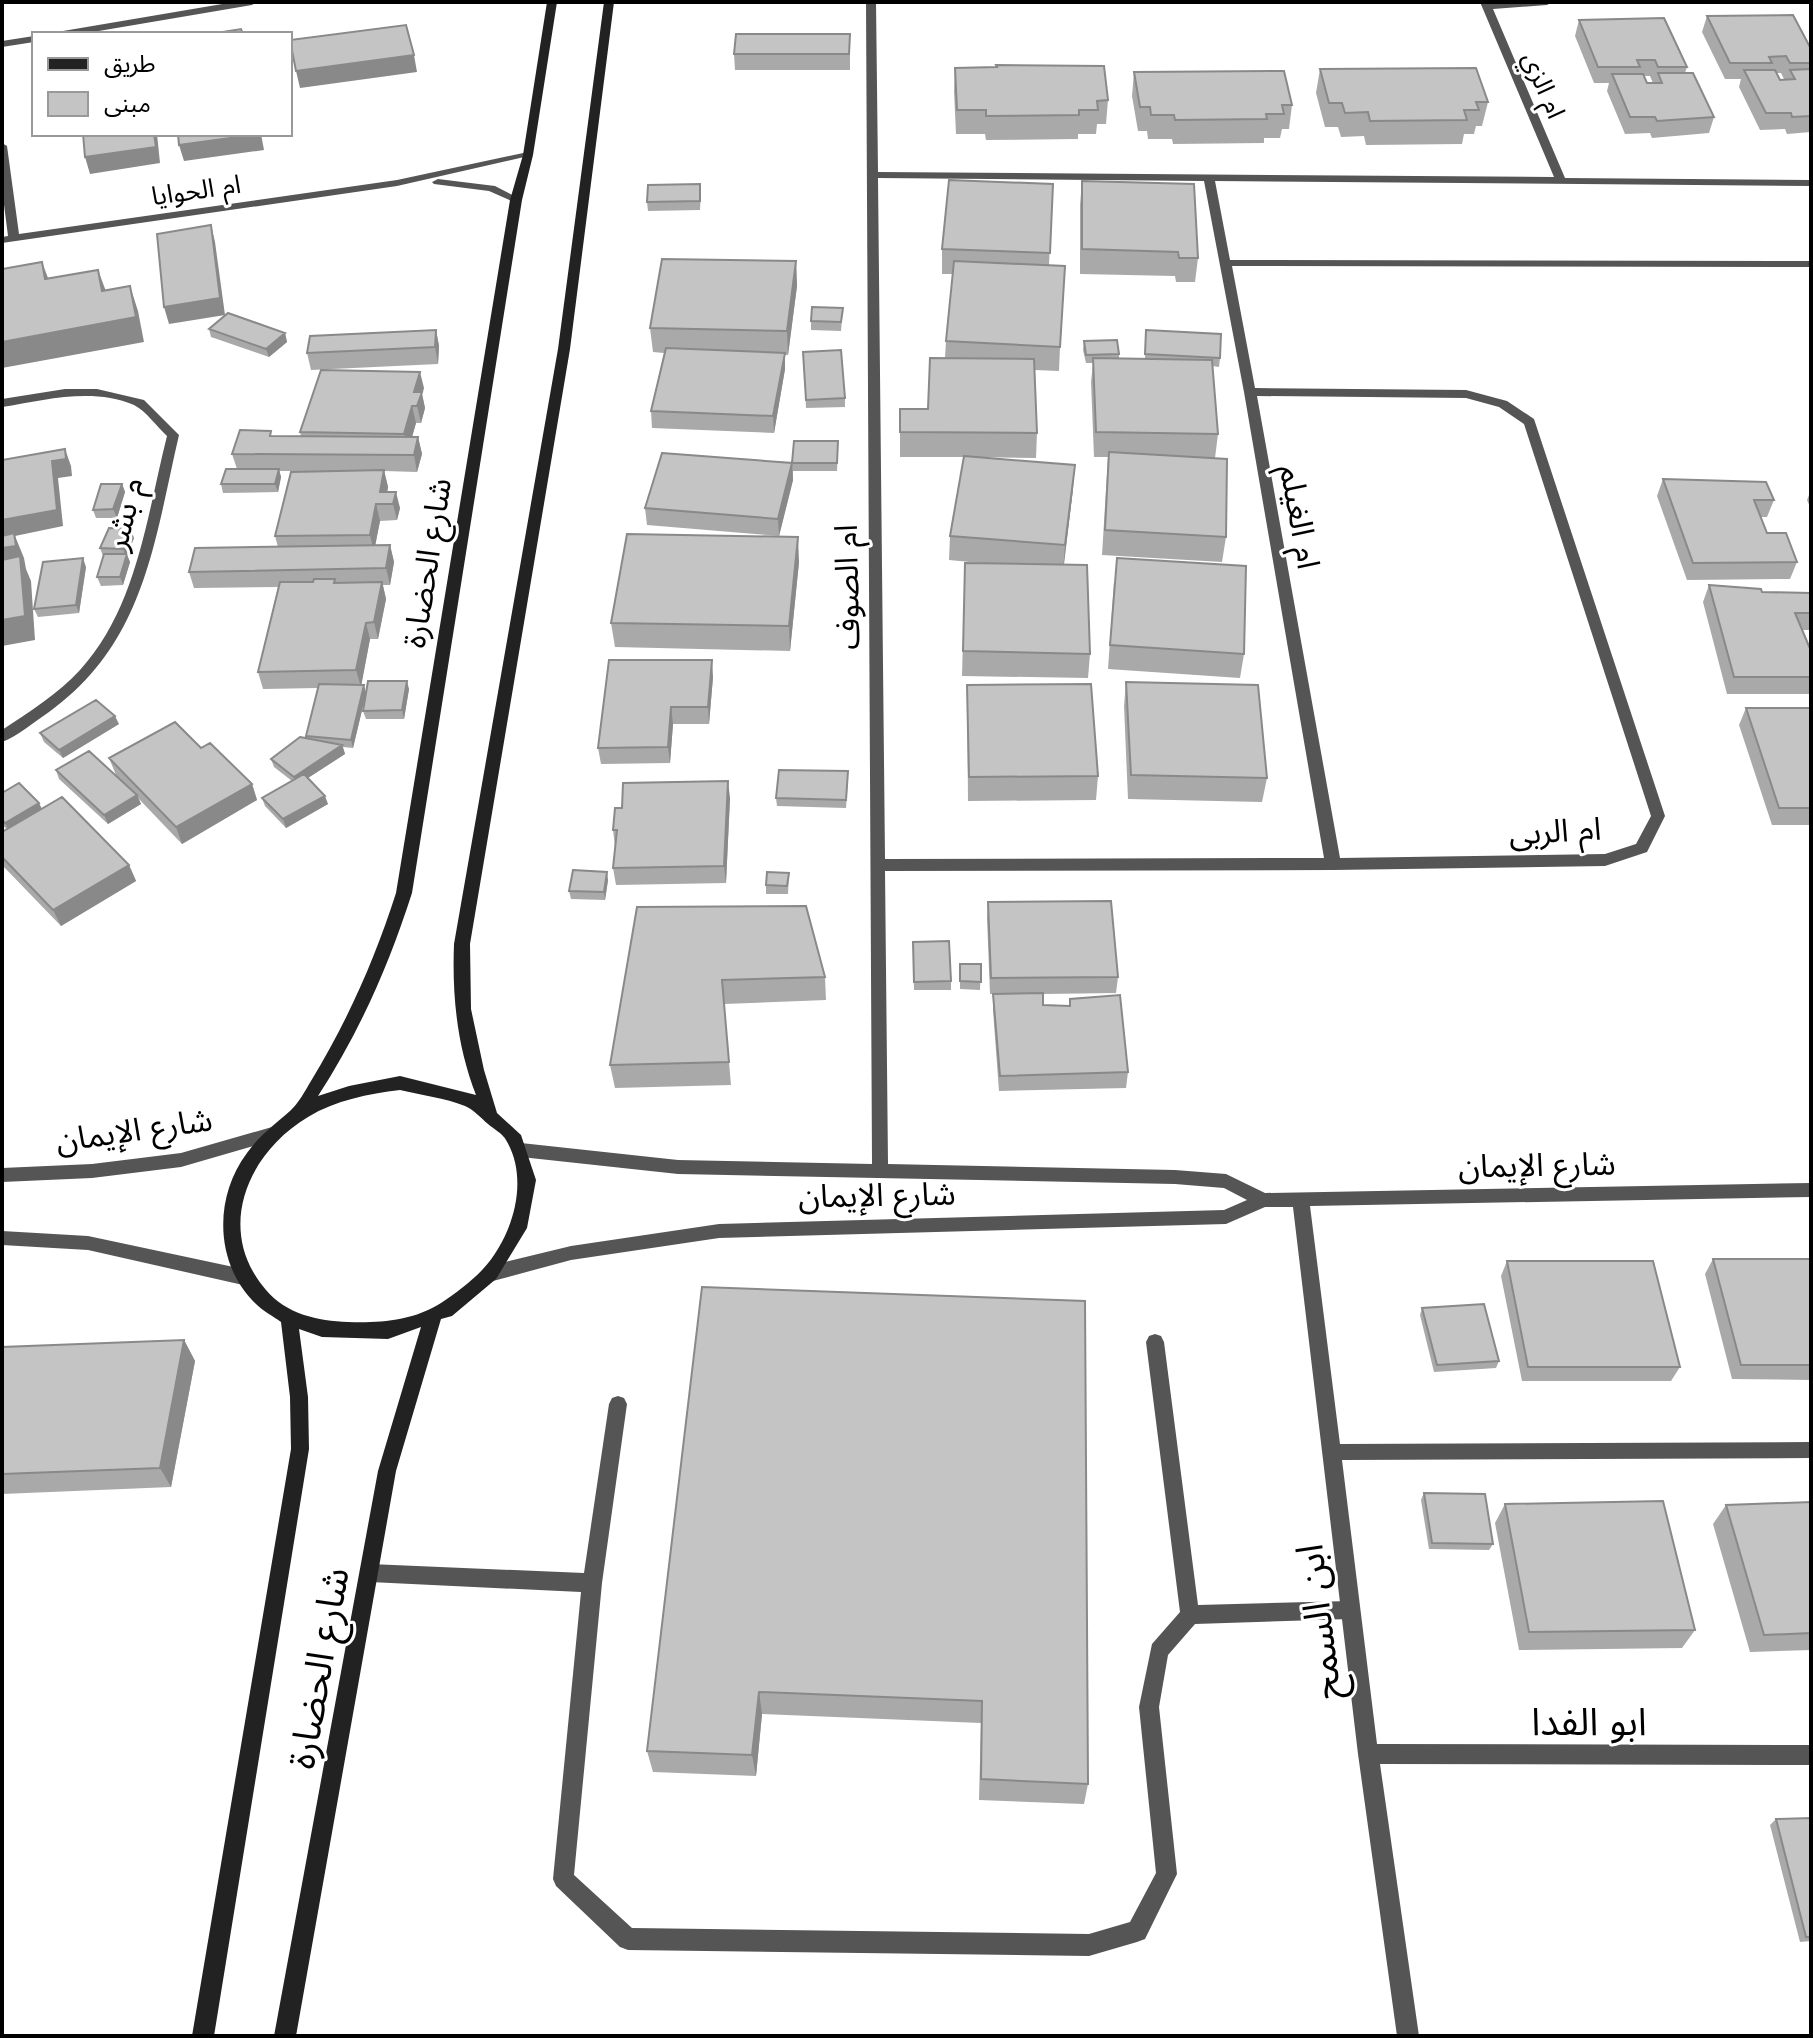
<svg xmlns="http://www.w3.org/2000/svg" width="1813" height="2038" font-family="Jost,'Noto Sans Arabic',sans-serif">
<rect width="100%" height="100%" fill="#fff"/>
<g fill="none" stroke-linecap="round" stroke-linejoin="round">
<!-- lane -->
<path fill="#555" fill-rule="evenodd" d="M1155,1334L1161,1336L1164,1342L1198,1605L1350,1601L1357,1603L1360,1610L1357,1617L1350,1619L1195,1624L1168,1655L1159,1707L1177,1874L1145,1939L1137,1942L1089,1956L628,1950L620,1947L556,1886L553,1879L581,1592L370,1582L363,1579L360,1573L363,1567L370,1564L584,1573L609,1404L612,1398L618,1396L624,1398L627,1404L602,1583L574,1875L632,1928L1089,1934L1130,1922L1156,1873L1139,1707L1152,1644L1180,1612L1146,1342L1149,1336Z"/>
<!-- street -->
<path fill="#555" fill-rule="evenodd" d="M234,2H257L252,5L81,34H58L63,31Z
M866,2H876L878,172L1554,177L1480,2H1552L1547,5L1493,9L1565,178L1811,180V186L1215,181L1230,260L1811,261V267L1232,266L1255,388L1466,390L1507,401L1534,419L1665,816L1647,852L1605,866L1333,870L885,871L888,1164L1175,1170L1226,1174L1265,1193L1811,1183V1197L1310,1206L1340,1444L1811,1442V1458L1342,1460L1377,1744L1811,1745V1765L1380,1764L1419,2036H1397L1358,1754L1293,1207H1265L1226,1224L719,1238L571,1260L493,1281L487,1278L484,1273L487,1268L493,1265L571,1246L719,1224L1224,1210L1247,1200L1224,1188L1175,1184L678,1174L521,1157L515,1155L513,1150L515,1145L521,1143L678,1160L872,1164ZM878,178L1204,181L1244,392L1324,858L885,859ZM1257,396L1466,398L1499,407L1524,424L1651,816L1636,844L1605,854L1340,858Z
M34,36V42L2,47V41Z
M2,143L7,146L19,234L397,180L528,152L533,155L397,186L2,243V237L8,236L2,189Z
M438,179L495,186L522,200L516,203L489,191L434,184L432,182Z
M65,389H97L144,400L179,435C154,542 145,643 49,712C34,722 18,736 2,742V730C29,712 58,694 80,670C137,608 147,515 167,436C157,427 146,411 134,405C93,387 44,400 2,407V399Z
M272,1127L278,1129L280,1134L278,1139L181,1167L92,1178L2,1182V1168L92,1164L181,1153Z
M2,1231L88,1236L243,1269L249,1272L252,1277L249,1282L243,1285L88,1250L2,1245Z"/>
<!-- secondary -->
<path fill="#222" fill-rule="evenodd" d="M547,2H557L533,155L522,200L412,893C389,965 359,1033 318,1096L349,1086L400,1076L476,1095C457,1046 452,996 454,944L558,349L604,2H614L570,349L470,944L471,1009L484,1070L497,1113L521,1135L536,1180L527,1228L496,1279L452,1316L441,1319L396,1471L296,2036H274L378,1471L421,1327L388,1339L322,1337L299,1329L308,1397L309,1449L214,2036H192L291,1449L290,1397L281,1322C273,1316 263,1311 256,1304C215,1265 213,1198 247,1153C259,1136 274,1125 290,1111C298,1104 305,1091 311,1081C347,1022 375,959 396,893L510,200L523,155ZM400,1090C421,1095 445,1098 465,1106C473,1109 481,1118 488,1124C494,1129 503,1134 506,1140C530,1180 513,1236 483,1269C472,1281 455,1294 441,1303C413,1321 379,1323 348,1322C318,1321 286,1314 266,1290C215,1231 246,1154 308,1117C336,1100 368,1094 400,1090Z"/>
</g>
<!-- wall -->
<path fill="#a9a9a9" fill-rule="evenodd" d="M1707,16L1811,49V132L1787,134L1785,129L1760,130L1739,87L1741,79H1725L1702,32ZM1776,73H1781L1784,79L1780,80Z
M1579,20L1687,67L1685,73L1714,117L1709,133L1652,138L1650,133L1625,134L1607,91L1609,83H1594L1575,36ZM1644,76H1650L1653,83H1647Z
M850,34V70H735L734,54Z
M955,68L1108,100L1106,124H1097L1096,134H1078V139L986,140L985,134H956L954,91Z
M1320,69L1488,102L1482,126H1476L1474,134H1464L1462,144L1366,145L1364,136L1341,137L1338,127H1325L1316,93Z
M1134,72L1292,105L1289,129H1282L1280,138H1264V143L1173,144L1172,139H1148L1147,131H1138L1132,96Z
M1082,181L1198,258L1195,282H1176L1175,276L1080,274V205Z
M1053,184L1049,265L1060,347L1059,371L1035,370L1037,433L1036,458L975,457L1073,489L1064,565L1090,654L1088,678L962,676L965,563L991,564L949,560L950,536L964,457H900V409H928L945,358L946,341L953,274H942V249Z
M701,192L700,210L648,211L647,202Z
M796,261L797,286L788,355H785V369L774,433L652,428L651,411L664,353L653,352L650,328Z
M843,308L841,331L811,330V321Z
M209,329L285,333L287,342L269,357L211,337Z
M436,330L439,346L438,364L311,370L307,353Z
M1146,330L1220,358L1219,367L1212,366L1218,434L1215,458L1226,537L1222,562L1102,555L1108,457H1094L1091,382L1093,363H1086L1083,350L1084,341L1119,354V358L1145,359Z
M803,352L845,398V407L806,408Z
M424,388L422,394L425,408L421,423H416L412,437H418L422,454L417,472L384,471L388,487L387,492L400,508L397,520L380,521L375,545H390L394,562L390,585H383L386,599L378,639H370L361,685L366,693L409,689L404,719H366L363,711L366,694L353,748L343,747L345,754L308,778L328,804L286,828L265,806L262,798L292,781L274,767L271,759L307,738L306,736L318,688L263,689L258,672L278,587L194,588L189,572L278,547L275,536L320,471H279L281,477L278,492L223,493L221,484L237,469L232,454L273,436H301L300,432Z
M794,441L838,450L837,471H793V480L779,536L647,525L645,508L792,463Z
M1663,479L1774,500L1767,517H1761L1767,533L1797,562L1790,579L1687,580L1657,496Z
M122,484L125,492L117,518H96L93,510Z
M1811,490V509L1807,500Z
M134,538L127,555L130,562L123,585L101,586L97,577L103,556L100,548Z
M799,562L790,651L615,647L611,623Z
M86,567L79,613L38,617L34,609Z
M1114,582L1244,654L1240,678L1108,669Z
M1709,585L1762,592L1811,595V630H1802L1811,651V694H1727L1703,602Z
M713,677L709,724H673L670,763L601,764L598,748Z
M1126,682L1267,778L1262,802L1128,799L1124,706Z
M967,685L1098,776L1096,800L968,801Z
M1746,708H1811V825H1772L1739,725Z
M119,724L63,758L44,742L40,733Z
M201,748L252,784L257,800L182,844L138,798L141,804L108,824L59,779L56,770L125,785L116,775L109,758Z
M848,779L846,808L777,806L776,798Z
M2,793L42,809L129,865L136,881L61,926L2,865V832L7,829L2,825Z
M730,798L726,883L616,885L613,868L615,846L613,830Z
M789,873L788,894H766V885Z
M608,880L605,900L571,899L569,891Z
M988,902L1118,977L1116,993L1043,994V1005H1069L1070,999L1128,1072L1126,1088L999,1091L993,1010V994H1015H990L987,918Z
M637,907L825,977L826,1000L724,1004L731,1085L615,1088L610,1065Z
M913,942L951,981V990H914Z
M960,964H981L980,990L960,989Z
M1713,1259H1811V1380L1732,1379L1705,1274Z
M1507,1261L1680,1367L1671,1381H1522L1501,1276Z
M702,1287L1088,1784L1084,1804L979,1800L981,1723L762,1714L756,1776L653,1772L647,1751Z
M1422,1308L1499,1361L1496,1368L1434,1372L1420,1315Z
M184,1340L195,1361L171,1487L2,1494V1347Z
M1424,1493L1493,1544L1489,1550L1429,1549L1421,1500Z
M1811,1502V1650L1750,1652L1713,1524L1726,1505Z
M1505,1504L1695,1630L1682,1648L1519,1650L1495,1523Z
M1811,1818V1941L1800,1942L1770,1825L1776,1819Z"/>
<!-- shaded-wall -->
<path fill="#898989" d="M414,55L417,72L300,88L296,71Z
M154,134H157L160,163L90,174L85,157Z
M261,134L264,150L184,161L179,145Z
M211,225L215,242L225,315L169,324L164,307Z
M796,261L797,286L788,355L787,331Z
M42,262L51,286L45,279Z
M98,270L107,294L102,291Z
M130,286L138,311L144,342L2,368V342Z
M436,330L439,346L438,364L435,347Z
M285,333L287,342L269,357L266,349Z
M785,353V369L774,433L773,416Z
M420,372L424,388L422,394L425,408L421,423L414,392Z
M412,406L416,423L408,451L404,434Z
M418,437L422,454L417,472L414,455Z
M65,449L71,466L72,476L58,478L63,526L15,536L24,558L26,569L31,581L35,640L2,646V520L52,461Z
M792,463L793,480L779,536L778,519Z
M1075,465L1073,489L1063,570L1065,545Z
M279,469L281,477L278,492L275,484Z
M384,470L388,487L385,504L380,492Z
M122,484L125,492L117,518L113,509Z
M396,492L400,508L397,520L393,504Z
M376,504L380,521L374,552L370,535Z
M131,529L134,538L127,555L130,562L123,585L120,577L126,557L123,549Z
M798,537L799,562L790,651L789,626Z
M390,545L394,562L390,585L386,568Z
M83,558L86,567L79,613L76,605Z
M382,582L386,599L378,639L374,622Z
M366,623L370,639L361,687L356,670Z
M712,660L713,677L709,724L708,707Z
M407,681L409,689L404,719L402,710Z
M364,685L366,693L353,748L351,740Z
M671,707L673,724L670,763L668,747Z
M115,716L119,724L63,758L59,750Z
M342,745L345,754L297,785L294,777Z
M728,781L730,798L726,883L724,866Z
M252,784L257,800L182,844L176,827Z
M137,795L141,804L108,824L104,815Z
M325,796L328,804L286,828L283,819Z
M39,803L43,811L9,831L5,823Z
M129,865L136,881L61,926L53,910Z
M607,872L608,880L605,900L604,892Z
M184,1340L195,1361L171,1487L160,1468Z
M759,1692L762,1714L756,1776L752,1755Z"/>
<!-- building -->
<path fill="#c4c4c4" stroke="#898989" stroke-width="2" d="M1793,15L1811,49V63H1790L1786,56L1769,57L1772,63H1730L1707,16Z
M1664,18L1687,67H1658L1655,60H1637L1640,67H1598L1579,20Z
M406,25L414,55L296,71L290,40Z
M241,29L243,34H210Z
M736,34H850L849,54H734Z
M996,65L1104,66L1108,100L1097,101L1098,110H1079V115L986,116V110H957L955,68L997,67Z
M1476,68L1488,102H1476L1479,110H1464L1467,120L1370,121L1368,112L1345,113L1342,103H1329L1320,69Z
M1811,69V116L1792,117L1791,113H1766L1744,70H1775L1780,80L1795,79L1790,70Z
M1284,71L1292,105H1282L1284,114H1266L1267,119L1175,120L1174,115H1151L1150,107H1140L1134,72Z
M1658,73H1693L1714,117L1657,121L1655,117H1630L1612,74H1643L1647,83H1662Z
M83,134H154L156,147L85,157Z
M178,134H259L179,145Z
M949,180L1053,184L1050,253L942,249Z
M1082,181L1194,184L1198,258H1179L1178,252L1082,249Z
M700,184V201L647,202L648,185Z
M211,225L220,298L164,307L157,234Z
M662,259L796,261L787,331L650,328Z
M954,261L1065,266L1060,347L946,341Z
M42,262L45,279L98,270L102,291L130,286L136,317L2,342V269Z
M812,307L843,308L841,322L811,321Z
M228,313L285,333L266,349L209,329Z
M436,330L435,347L307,353L310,336Z
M1146,330L1221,334L1220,358L1145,354Z
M1117,340L1119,354L1086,355L1084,341Z
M666,348L785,353L773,416L651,411Z
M841,350L845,398L806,400L803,352Z
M930,358L1034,359L1037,433L900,432V409H928Z
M1093,358L1212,360L1218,434L1096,432Z
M321,370L420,372L414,392H422L417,406H412L404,434L300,432Z
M240,430L271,431L270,436L418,437L414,455L232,454Z
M794,441H838L837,463H792Z
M65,449L66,459L52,461L57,510L2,520V460Z
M1109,452L1227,459L1226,537L1105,530Z
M662,453L792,463L778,519L645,508Z
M964,456L1075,465L1065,545L950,536Z
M226,469H279L275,484H221Z
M384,470L380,492H396L393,504H376L370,535L275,536L291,472Z
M1663,479L1766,482L1774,500H1754L1767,533H1786L1797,562L1693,563Z
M101,484H122L113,509L93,510Z
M109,528L131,529L123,549L100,548Z
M14,533L16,546L2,548V536Z
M627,534L798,537L789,626L611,623Z
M390,545L386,568L189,572L195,548Z
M104,554H127L120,577H97Z
M20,556L25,616L2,620V560Z
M83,558L76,605L34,609L43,562Z
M1117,558L1246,566L1244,654L1110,645Z
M965,563L1087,565L1090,654L963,651Z
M314,579H335L334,583L382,582L374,622L366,623L356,670L258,672L280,582H313Z
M1709,585L1761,589L1762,592L1810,593L1811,613H1795L1811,651V677H1734Z
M609,660H712L708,707H671L668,747L598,748Z
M368,681H407L402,710L363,711Z
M1126,682L1258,685L1267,778L1131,775Z
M319,684L364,685L351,740L306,736Z
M1091,684L1098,776L969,777L967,685Z
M96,700L115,716L59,750L40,733Z
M1746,708H1811V808H1779Z
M175,722L201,748L210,743L252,784L176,827L109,758Z
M300,737L342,745L294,777L271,759Z
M89,751L137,795L104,815L56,770Z
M779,770L848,771L846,800L776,798Z
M304,774L325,796L283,819L262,798Z
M728,781L724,866L613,868L617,830H613L615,808H622L623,783Z
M19,783L39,803L5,823L2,820V793Z
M62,797L129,865L53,910L2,857V832Z
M573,870L607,872L604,892L569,891Z
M767,872L789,873L787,886L766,885Z
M1111,901L1118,977L991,978L988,902Z
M806,906L825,977L722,980L729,1062L610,1065L637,907Z
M949,941L951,981L914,982L913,942Z
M960,964H981V982L960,981Z
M1043,993V1005L1070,1006V999L1120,995L1128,1072L1000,1076L993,994Z
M1713,1259H1811V1365H1741Z
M1507,1261H1653L1680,1367H1528Z
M702,1287L1085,1301L1088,1784L981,1779L982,1701L759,1692L752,1755L647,1751Z
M1484,1304L1499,1361L1437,1365L1422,1308Z
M184,1340L160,1468L2,1474V1347Z
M1424,1493L1485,1494L1493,1544L1432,1543Z
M1663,1501L1695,1630L1529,1632L1505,1504Z
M1811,1502V1633L1764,1635L1726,1505Z
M1811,1818V1937H1806L1776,1819Z"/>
<g text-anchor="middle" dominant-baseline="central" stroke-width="6" stroke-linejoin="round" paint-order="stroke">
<!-- far-street labels -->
<g font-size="26" fill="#000" stroke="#fff">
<text transform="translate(1544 85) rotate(67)">ام الزي</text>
<text transform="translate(196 190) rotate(-8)">ام الحوايا</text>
</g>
<!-- street labels -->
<g font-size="32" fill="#000" stroke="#fff">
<text transform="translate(124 514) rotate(-76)">م بشر</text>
<text transform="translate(1300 517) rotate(80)">ام الغيلم</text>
<text transform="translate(427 563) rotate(-81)">شارع الحضارة</text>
<text transform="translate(847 587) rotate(-91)">ام الصوف</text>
<text transform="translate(1555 831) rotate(-3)">ام الربى</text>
<text transform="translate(134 1130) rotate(-8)">شارع الإيمان</text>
<text transform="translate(1537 1165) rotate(-1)">شارع الإيمان</text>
<text transform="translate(877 1195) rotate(-1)">شارع الإيمان</text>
</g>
<!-- near-street labels -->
<g font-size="38" fill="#000" stroke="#fff">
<text transform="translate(1318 1622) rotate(-97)">ابن السمح</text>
<text transform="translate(318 1668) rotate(-80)">شارع الحضارة</text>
<text x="1589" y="1721">ابو الفدا</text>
</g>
</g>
<!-- border -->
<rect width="1813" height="2038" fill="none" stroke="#000000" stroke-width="8"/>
<!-- legend -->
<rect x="32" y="32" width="260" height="104" fill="#ffffff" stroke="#999999" stroke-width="2"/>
<rect x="48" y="58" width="40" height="12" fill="#222222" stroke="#999999" stroke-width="2"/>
<text x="104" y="72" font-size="24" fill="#000000">طريق</text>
<rect x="48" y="92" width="40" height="24" fill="#c4c4c4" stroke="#999999" stroke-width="2"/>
<text x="104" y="112" font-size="24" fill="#000000">مبنى</text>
</svg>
